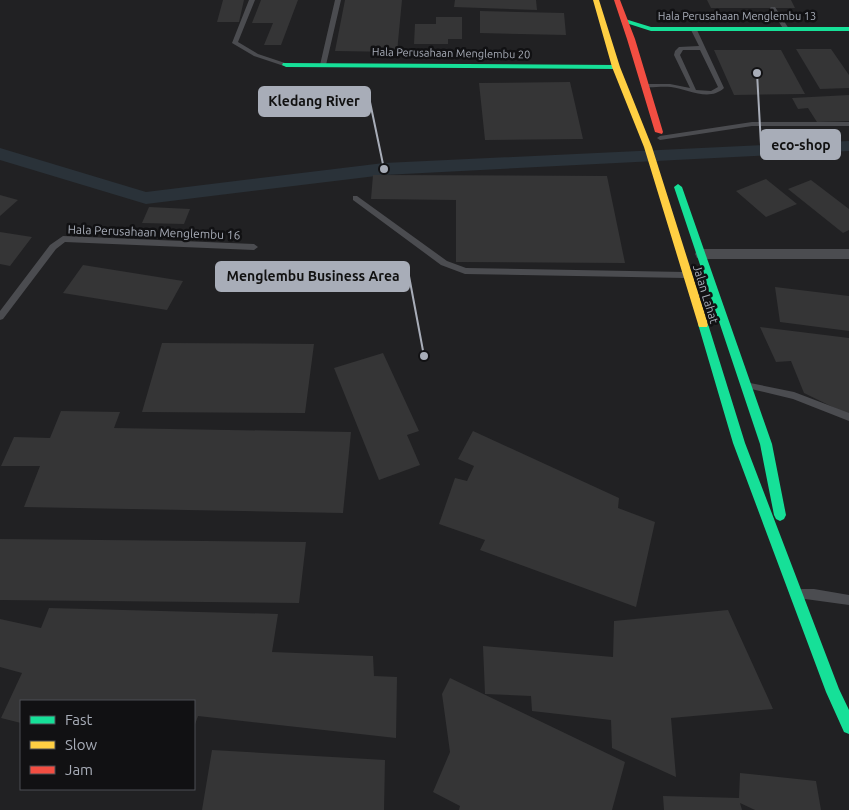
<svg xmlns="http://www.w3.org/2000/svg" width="849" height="810" font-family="Ubuntu,sans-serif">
<rect width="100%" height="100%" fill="#171717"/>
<!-- built -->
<path fill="#212123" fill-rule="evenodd" d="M0,0H849V810H0ZM21,701H194V789H21Z"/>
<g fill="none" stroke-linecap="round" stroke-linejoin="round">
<!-- canal -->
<path fill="#2a3239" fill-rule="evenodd" d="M849,141V151L384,175L146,204L0,160V148L146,192L384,163Z"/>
</g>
<!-- building -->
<path fill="#353536" d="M223,0H244L239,22H217Z
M261,0H298L281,45H264L273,23H252Z
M345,0H402L397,52L335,51Z
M455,0H536L537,10L454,7Z
M707,0H791L795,8H711Z
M480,11L564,13L566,35L480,33Z
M436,17H462V39H448V44H414L415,24H436Z
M796,49H831L849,75V88L820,89Z
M714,50H781L805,94L734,95Z
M570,82L583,139L485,140L479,83Z
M849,95V121L817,122L808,108L798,109L792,98Z
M373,175L607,176L625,263L456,262V200L371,199Z
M766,179L797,204L766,217L736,191Z
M811,180L849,209V230L843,233L788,189Z
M0,195L18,200L0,216Z
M149,207L190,209L184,224L142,223Z
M0,232L32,237L10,266L0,264Z
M83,265L183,281L167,310L63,293Z
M775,287L849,296V331L780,322Z
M760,327L849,338V415L804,393L791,361L776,362Z
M162,343L314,344L305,413L142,412Z
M383,353L419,431L407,435L420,465L379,480L334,368Z
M61,411L120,412L114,428L351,432L343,513L24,507L40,466H1L14,437L50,438Z
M473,431L619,498L618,508L655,522L636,607L480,550L485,540L439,524L455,478L467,481L474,466L458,459Z
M0,539L306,542L299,603L0,600Z
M49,608L278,614L272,652L373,656L374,676L397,677L396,738L198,716L194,727V701H21V723L1,718L22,673L0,667V619L41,628Z
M728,610L773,709L671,718L676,777L612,748L611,720L532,711L531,696L485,694L483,646L613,657L614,621Z
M450,678L625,762L612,810H459L460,806L433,792L450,752L442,694Z
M212,750L385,760L384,810H202Z
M740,773L816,781L821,810H755L740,803L742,810H664L663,796L739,798Z"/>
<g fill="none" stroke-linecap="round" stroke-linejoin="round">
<!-- lane -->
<path fill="#4b4c50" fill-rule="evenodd" d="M249,0H255L238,42L258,54L288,64V66H284L254,56L232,43Z
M335,0H341L326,65L323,67L320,65Z
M771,7H775L789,29L788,30H784L770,8Z
M694,28L697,30L724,88C709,102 688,89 671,87C661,86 652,88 643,87V85L645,84H670L690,88L674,55L675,51L679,47L699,46L691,30ZM683,50H700L718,87L711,91L696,90L680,55Z
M752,122H849V126H752L660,140L657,138L660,136Z
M353,196H357L447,261L466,268L685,272L689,275L685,278L465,274L441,265L353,200Z
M63,236L254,244L258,247L254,250L65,242L56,249L3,319L0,320V311L50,245Z
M750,383L794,392L849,413V421L793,399L747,388L746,386L747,384Z
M802,589H814L849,595V605L798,598L797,594L798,590Z"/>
<!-- street -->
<path fill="#4b4c50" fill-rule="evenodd" d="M702,249H849V259H702L697,258L695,254L697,250Z"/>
<!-- fast -->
<path fill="#16e098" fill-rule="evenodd" d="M625,19L651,27H849V31H651L623,22L621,21Z
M283,63L616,65L620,67L616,69L286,67L282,65Z
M678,184L682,187L772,444L786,515L784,519L780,521L776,519L774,515L760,444L674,187Z
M703,320L708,324L745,443L839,689L849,710V734L844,732L826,692L733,443L698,324Z"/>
<!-- slow -->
<path fill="#ffcf43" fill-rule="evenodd" d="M593,0H599L620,67L652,147L708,324L707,327H699L698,324L644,147L612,67Z"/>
<!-- jam -->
<path fill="#f24e42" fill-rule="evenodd" d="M614,0H620L635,39L663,132L662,134L655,132L627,39Z"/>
</g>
<g text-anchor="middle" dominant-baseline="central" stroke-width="5" stroke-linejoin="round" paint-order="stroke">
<!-- far-street labels -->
<g font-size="11" fill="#a8adb8" stroke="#111113">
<text x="737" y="16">Hala Perusahaan Menglembu 13</text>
<text transform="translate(451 53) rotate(1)">Hala Perusahaan Menglembu 20</text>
</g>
<!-- street labels -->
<g font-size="12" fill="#a8adb8" stroke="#111113">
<text transform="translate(154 232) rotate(2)">Hala Perusahaan Menglembu 16</text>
<text transform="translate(706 294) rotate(73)">Jalan Lahat</text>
</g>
</g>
<!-- callouts -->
<path fill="none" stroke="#a8adb8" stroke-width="2" d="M384 169L370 102M757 73L761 145M424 356L409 276"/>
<g fill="#a8adb8" stroke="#111113" stroke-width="2">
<circle cx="384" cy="169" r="5"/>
<circle cx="757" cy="73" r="5"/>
<circle cx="424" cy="356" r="5"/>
</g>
<g fill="#a8adb8" stroke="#a8adb8" stroke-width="2">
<rect x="259" y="87" width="111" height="29" rx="5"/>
<rect x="761" y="130" width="79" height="29" rx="5"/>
<rect x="216" y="262" width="193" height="29" rx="5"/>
</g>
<g font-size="14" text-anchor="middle" font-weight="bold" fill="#111">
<text x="314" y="106">Kledang River</text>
<text x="801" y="150">eco-shop</text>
<text x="313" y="281">Menglembu Business Area</text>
</g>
<!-- legend -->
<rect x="20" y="700" width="175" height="90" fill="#111113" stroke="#4d4f55"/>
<rect x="30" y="716" width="25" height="8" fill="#16e098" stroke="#4d4f55"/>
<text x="65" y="725" font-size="15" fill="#a8adb8">Fast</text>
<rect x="30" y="741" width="25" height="8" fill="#ffcf43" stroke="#4d4f55"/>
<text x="65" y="750" font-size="15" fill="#a8adb8">Slow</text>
<rect x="30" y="766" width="25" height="8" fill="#f24e42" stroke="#4d4f55"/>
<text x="65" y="775" font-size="15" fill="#a8adb8">Jam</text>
</svg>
